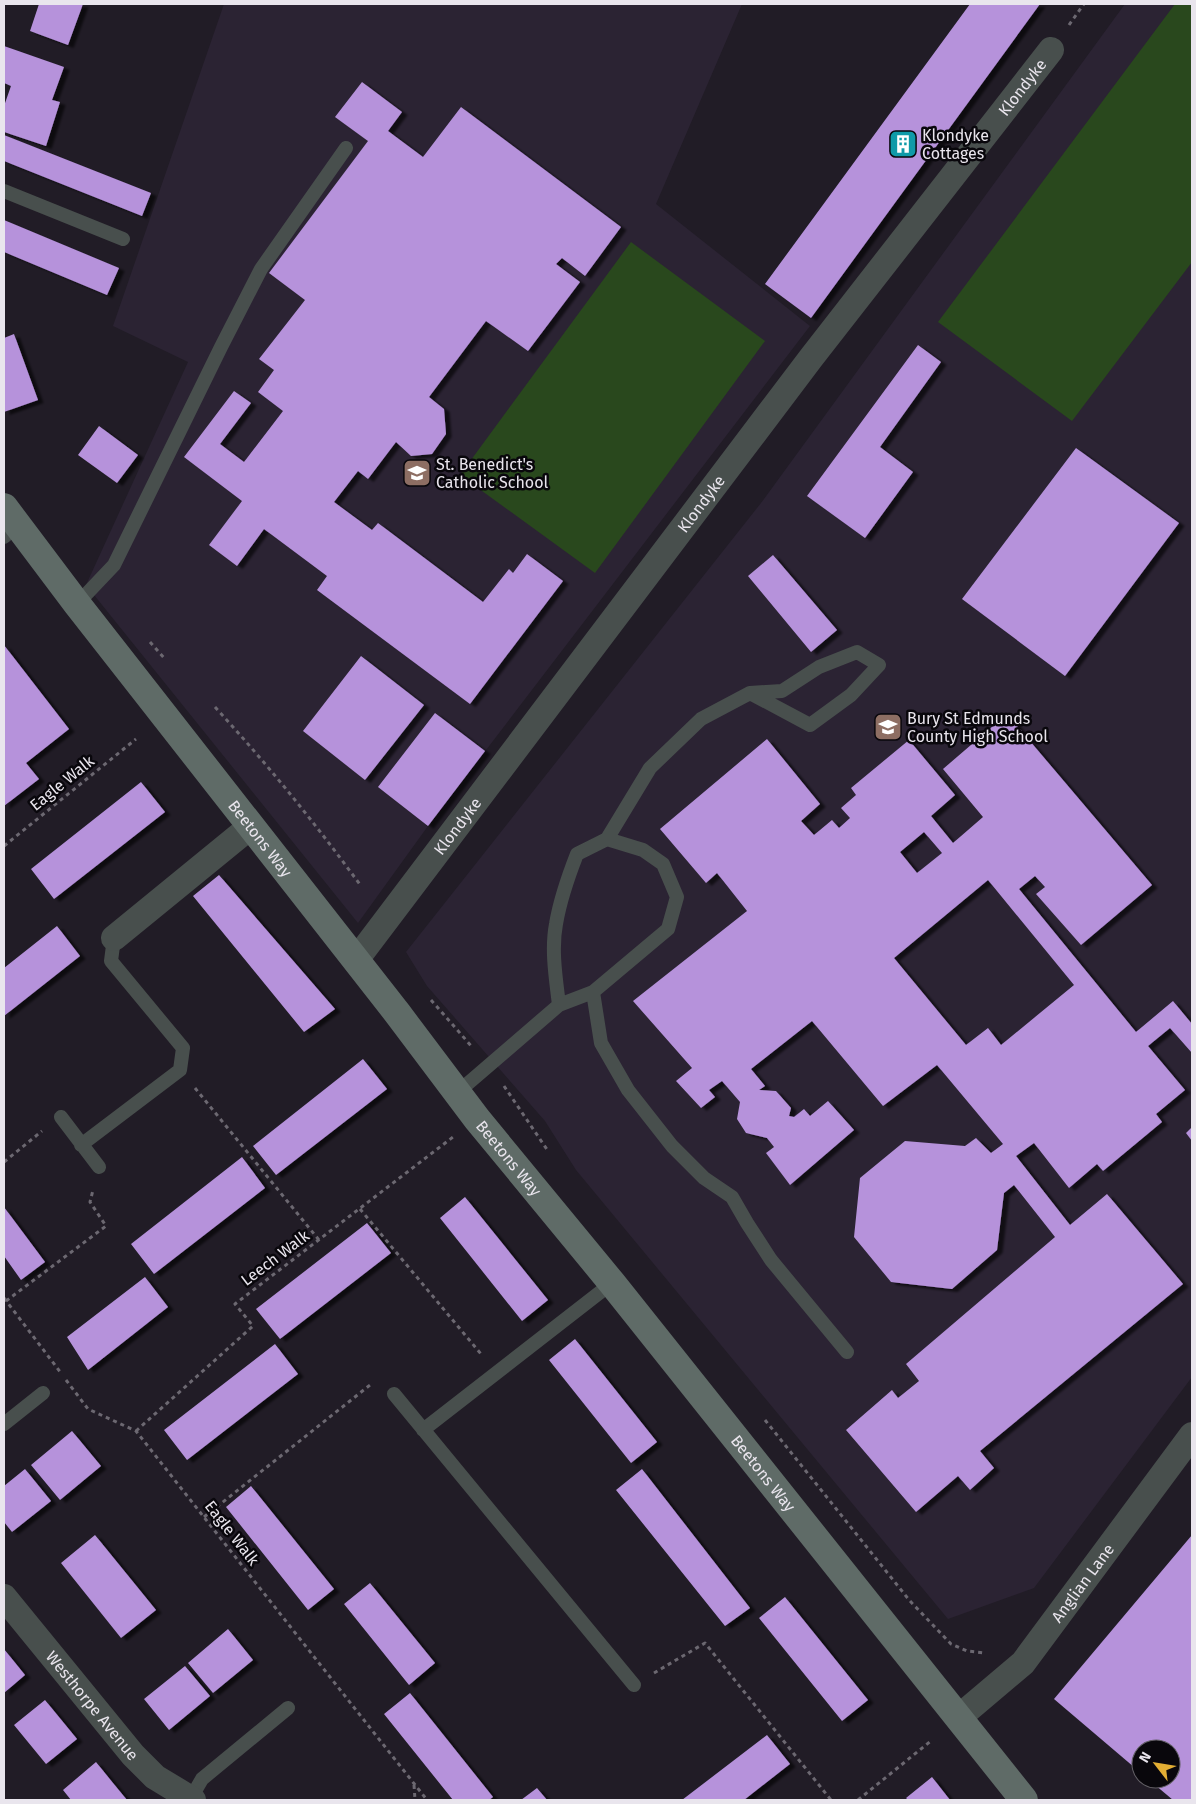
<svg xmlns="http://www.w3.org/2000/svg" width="1196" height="1804" font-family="'Fira Sans',sans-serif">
<defs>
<filter id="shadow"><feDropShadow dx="5.5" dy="3" stdDeviation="1" flood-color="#0009"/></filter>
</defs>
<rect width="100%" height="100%" fill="#211c26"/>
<!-- built -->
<path fill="#2b2333" d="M224,4H742L656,204L810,326L428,826L358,923L86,585L188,362L113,326Z
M1125,4H1192V1377L1034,1588L948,1619L576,1170L545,1121L427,986L406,952L761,503Z"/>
<!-- green -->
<path fill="#29481d" d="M1175,4H1192V262L1072,421L938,322Z
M631,242L765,341L595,573L460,475Z"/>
<!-- building -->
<path fill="#b692db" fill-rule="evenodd" filter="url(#shadow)" d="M39,4H83L68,45L30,31Z
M970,4H1040L811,318L765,284Z
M4,46L64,67L52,100L60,102L46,146L4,132V106L11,86L4,83Z
M362,82L402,112L388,131L423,157L461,107L621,227L585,276L562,258L556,264L580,282L528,351L486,321L429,397L444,409L446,434L432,454L411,456L396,442L368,479L358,471L334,502L372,530L378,523L483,602L509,569L513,573L527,554L563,581L470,704L317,590L327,576L264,529L237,566L209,545L242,501L184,457L234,391L251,403L220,444L244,462L283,411L258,392L274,370L259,359L305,300L269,273L368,141L335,117Z
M4,135L151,193L142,216L4,161Z
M4,220L119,268L107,295L4,252Z
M14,334L38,400L4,412V338Z
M918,345L941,362L880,447L913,472L865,538L807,496Z
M99,426L138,455L117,483L78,455Z
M1076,448L1179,523L1065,676L962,599Z
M773,555L837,630L811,652L748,576Z
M4,645L69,729L26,763L39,779L4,806Z
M361,656L424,705L365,780L303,731Z
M435,713L485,751L428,826L378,787Z
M1007,714L1152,885L1081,945L1036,894L1045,887L1035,876L1019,889L1136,1032L1173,1001L1192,1024V1053L1170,1028L1148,1046L1185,1090L1156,1114L1162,1122L1103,1171L1097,1164L1069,1188L1034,1143L1016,1156L1070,1225L1107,1194L1183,1284L980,1451L994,1468L970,1490L958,1476L916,1512L846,1430L892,1390L898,1398L919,1381L906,1364L1055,1237L1014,1185L1004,1193L997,1250L952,1289L891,1282L854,1237L860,1178L905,1141L965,1146L976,1138L991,1153L1003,1144L937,1065L883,1106L812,1021L751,1069L765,1086L759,1090L776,1091L791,1108L789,1116L794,1117L804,1109L810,1116L828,1101L854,1130L790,1185L766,1153L774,1147L767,1138L746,1133L737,1119L740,1102L722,1081L709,1090L715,1097L701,1108L676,1081L692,1068L633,1001L747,911L717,873L706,883L660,829L767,739L820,804L801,821L814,835L832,820L839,828L850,818L841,808L856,795L851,788L909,740L955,795L931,816L953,843L983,817L943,769ZM924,832L942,853L917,873L900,852ZM988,880L1074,985L1001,1045L988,1028L966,1045L894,958Z
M141,782L165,812L54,899L31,869Z
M219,875L335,1009L304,1032L193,896Z
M57,926L80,956L4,1016V968Z
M363,1059L387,1089L276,1175L253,1146Z
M1192,1127V1141L1186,1133Z
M242,1157L265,1188L154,1274L131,1244Z
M465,1197L548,1300L522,1321L440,1218Z
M4,1207L45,1262L21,1280L4,1256Z
M367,1223L391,1253L280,1339L256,1309Z
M145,1277L168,1307L88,1370L67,1337Z
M575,1339L657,1442L631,1463L549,1360Z
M275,1344L298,1374L187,1460L164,1430Z
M72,1431L101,1466L60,1500L31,1465Z
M25,1469L51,1501L12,1532L4,1522V1486Z
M642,1469L750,1608L725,1626L616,1490Z
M251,1486L334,1589L308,1610L226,1507Z
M95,1535L156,1610L121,1638L61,1563Z
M1192,1535V1800H1173L1148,1779H1171V1749H1141V1773L1054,1699Z
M370,1583L435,1663L409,1685L344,1604Z
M785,1597L868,1700L842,1721L759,1618Z
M228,1629L253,1660L213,1693L188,1663Z
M4,1649L25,1675L4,1693Z
M185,1666L210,1696L169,1730L144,1699Z
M410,1693L493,1797L489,1800H453L384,1714Z
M45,1700L77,1739L46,1764L14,1725Z
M767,1735L790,1764L744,1800H682Z
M96,1762L113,1783L127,1800H71L63,1790Z
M932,1777L950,1800H908L906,1798Z
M537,1788L547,1800H521Z"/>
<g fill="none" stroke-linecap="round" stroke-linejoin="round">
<!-- path -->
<path stroke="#6c6871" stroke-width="3" stroke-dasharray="4 4" stroke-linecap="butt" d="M1069,25L1084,4
M150,642L165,659
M215,707C268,765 315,823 361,886
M4,846L136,739
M431,1000L473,1048
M504,1086L548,1151
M195,1088L319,1240
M4,1162L42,1131
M360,1209L481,1354
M4,1298L61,1373
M6,1301L106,1226L90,1202L93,1190
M66,1380L88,1409L136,1431L427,1800
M765,1420L910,1601L951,1644L967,1651L985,1653
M136,1431L253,1326L235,1304L453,1137
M204,1517L370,1385
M654,1673L705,1643L831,1800
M414,1785L415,1800
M858,1800L932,1740"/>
<!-- lane -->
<path stroke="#484f4d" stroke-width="14" d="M4,191L123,239
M4,537L17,526
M77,604L114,565L221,347L261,269L346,148
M607,839L650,768L701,719L750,693L782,691L819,667L857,652L879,665L851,695L810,725L750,693
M593,992L601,1043L628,1090L672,1146L704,1178L732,1197L747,1223L771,1260L847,1352
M458,1092L559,1005L593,992L668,929L677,897L663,864L643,850L607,839L577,854C568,877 560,900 556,924C551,950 556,979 559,1005
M61,1117L99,1167
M81,1145L180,1070L183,1048L111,961L114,938
M394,1394L634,1685
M4,1424L43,1393
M423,1430L612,1283
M191,1798L202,1779L288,1708"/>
<!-- street -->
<g stroke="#484f4d" stroke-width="26">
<path d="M114,938L251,826"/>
<path id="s1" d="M356,960L811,358L1051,50"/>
<path id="s2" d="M4,1597L133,1755L155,1777L193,1800"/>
<path id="s3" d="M958,1718L1023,1663L1192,1435"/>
</g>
<!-- secondary -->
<path stroke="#5f6b67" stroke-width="28" id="s4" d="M4,507L77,604L398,1014L477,1119L612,1283L1024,1800"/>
</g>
<!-- icons -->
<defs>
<symbol id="building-square" viewBox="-11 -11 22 22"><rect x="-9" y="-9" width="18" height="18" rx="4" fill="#0f9aa8" stroke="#09070c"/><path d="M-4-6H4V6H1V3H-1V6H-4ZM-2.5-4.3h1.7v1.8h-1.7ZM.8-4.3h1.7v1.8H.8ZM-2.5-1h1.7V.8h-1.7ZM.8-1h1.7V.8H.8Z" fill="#fff"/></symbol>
<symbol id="school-square" viewBox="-11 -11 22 22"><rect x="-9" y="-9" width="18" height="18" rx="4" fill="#8d6e63" stroke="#09070c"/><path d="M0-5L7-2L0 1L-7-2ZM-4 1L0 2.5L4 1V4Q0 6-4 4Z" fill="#fff"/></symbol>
</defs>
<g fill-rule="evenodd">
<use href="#building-square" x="887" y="128" width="32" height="32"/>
<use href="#school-square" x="401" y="457" width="32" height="32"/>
<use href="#school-square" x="872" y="711" width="32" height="32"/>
</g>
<g text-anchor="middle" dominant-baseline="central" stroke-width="5" stroke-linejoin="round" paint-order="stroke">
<!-- street labels -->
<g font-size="16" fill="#e9e5ed" stroke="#09070c">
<text stroke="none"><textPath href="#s1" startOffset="1098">Klondyke</textPath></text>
<text stroke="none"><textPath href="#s1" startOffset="572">Klondyke</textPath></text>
<text transform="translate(62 783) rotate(-39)">Eagle Walk</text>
<text stroke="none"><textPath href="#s1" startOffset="168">Klondyke</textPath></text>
<text stroke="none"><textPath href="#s4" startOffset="419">Beetons Way</textPath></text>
<text stroke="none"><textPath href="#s4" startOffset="824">Beetons Way</textPath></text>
<text transform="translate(275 1258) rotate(-37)">Leech Walk</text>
<text stroke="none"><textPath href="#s4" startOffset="1229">Beetons Way</textPath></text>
<text transform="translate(232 1533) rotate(52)">Eagle Walk</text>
<text stroke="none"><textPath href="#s3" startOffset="185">Anglian Lane</textPath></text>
<text stroke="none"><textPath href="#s2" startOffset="140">Westhorpe Avenue</textPath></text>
</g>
<!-- poi labels -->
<g font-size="16" fill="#e9e5ed" stroke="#09070c" text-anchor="start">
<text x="922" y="135">Klondyke<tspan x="922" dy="18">Cottages</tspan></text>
<text x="436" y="464">St. Benedict's<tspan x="436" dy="18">Catholic School</tspan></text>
<text x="907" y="718">Bury St Edmunds<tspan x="907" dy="18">County High School</tspan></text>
</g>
</g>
<!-- border -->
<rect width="1196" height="1804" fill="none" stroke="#e9e5ed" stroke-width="10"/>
<!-- north arrow -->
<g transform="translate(1156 1764) rotate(301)"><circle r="24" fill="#09070c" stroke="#636066"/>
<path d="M0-4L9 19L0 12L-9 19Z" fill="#e3ae34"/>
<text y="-8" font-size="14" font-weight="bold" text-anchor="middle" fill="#e9e5ed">N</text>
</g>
</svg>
